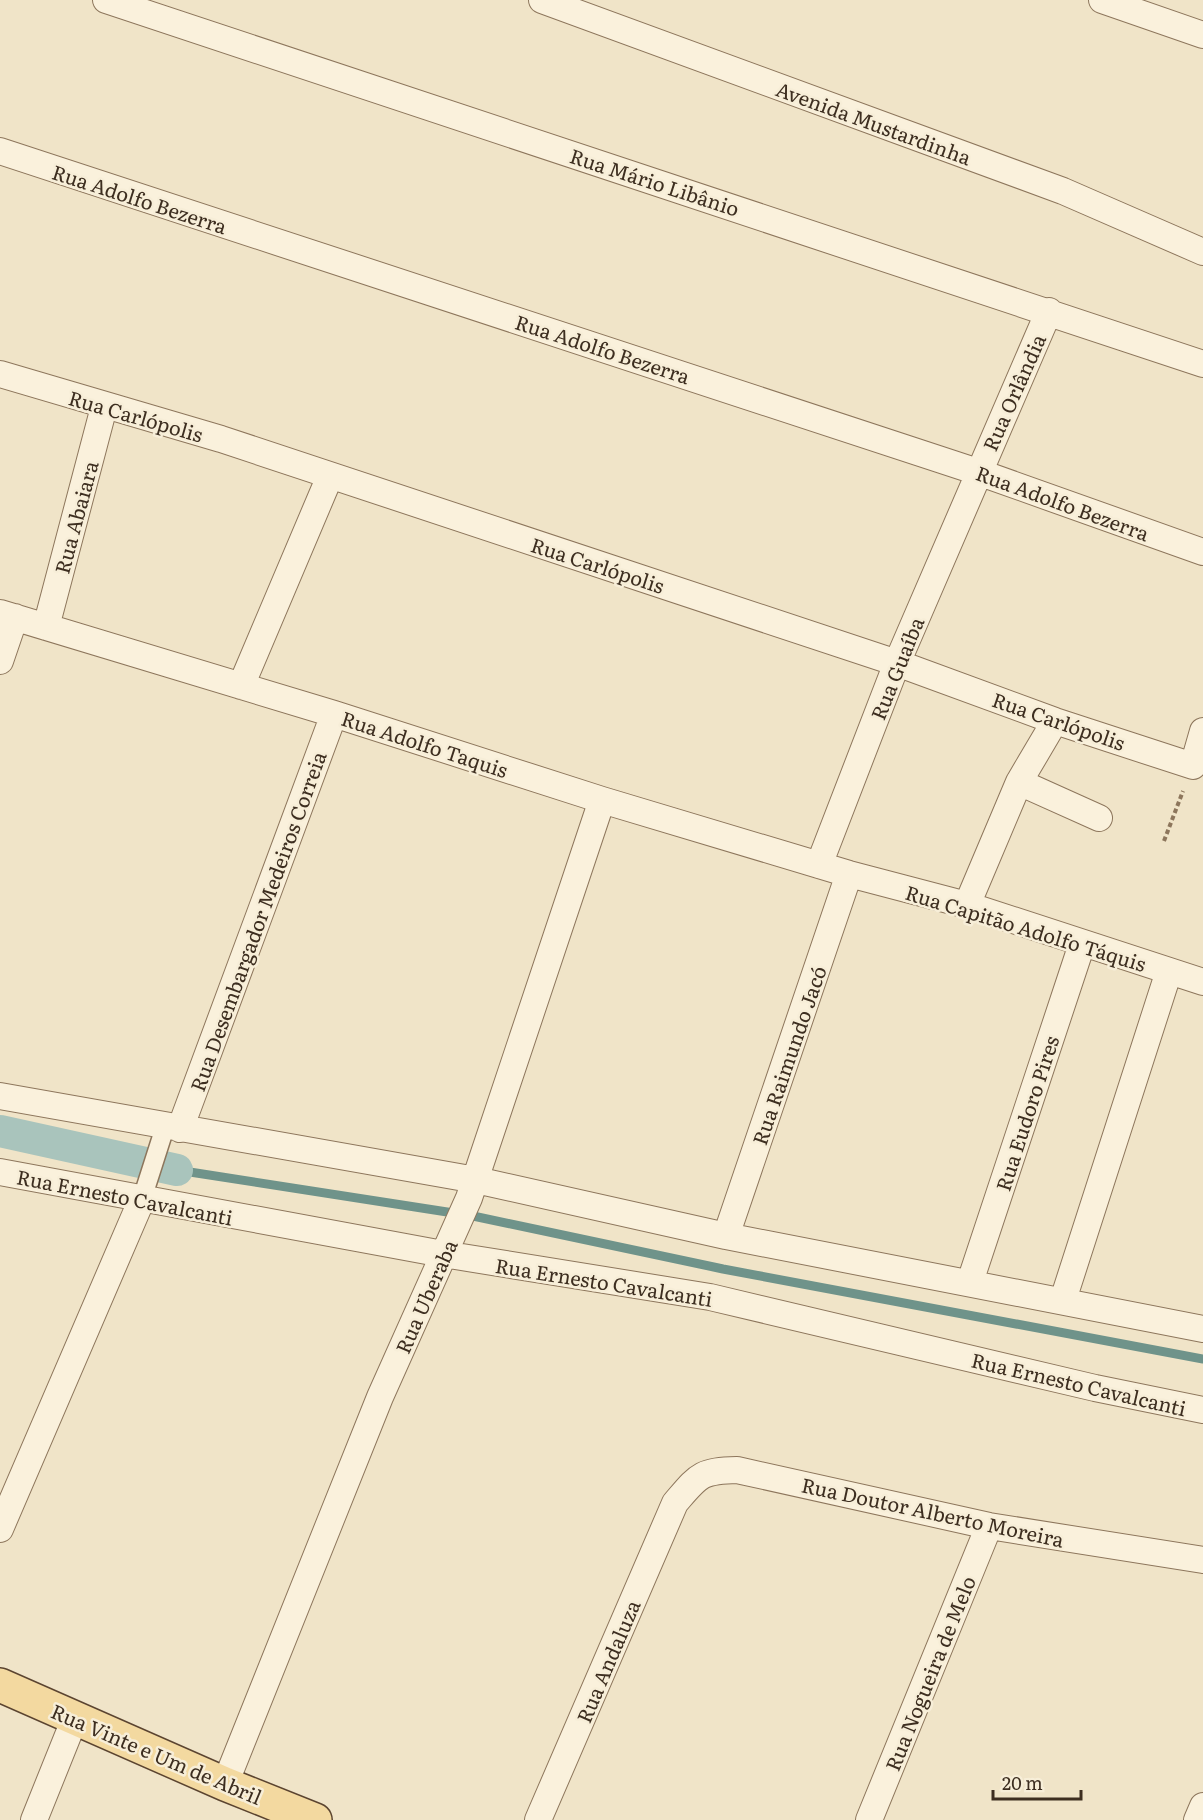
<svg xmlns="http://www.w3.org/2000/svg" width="1203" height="1820" font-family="Literata,serif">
<rect width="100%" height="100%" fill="#f0e4c8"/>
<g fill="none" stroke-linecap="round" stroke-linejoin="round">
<!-- stream -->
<path stroke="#6f938a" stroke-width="9" d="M177,1170L473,1216L723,1269L1203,1359"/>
<!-- canal -->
<path stroke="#a9c4bc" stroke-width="32" d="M0,1131L177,1170"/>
<defs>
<path id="pedestrian" d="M142,1199L165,1127"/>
<path id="minor" d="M106,0L1203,364
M542,0L1063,191L1203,252
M1102,0L1203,35
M0,151L978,472L1203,552
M0,374L221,439L897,663L1055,721L1193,766L1203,731
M0,613L334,714L602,800L849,874L967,905L1203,982
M46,627L104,407
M0,661L15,617
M241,686L330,476
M1019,782L1099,818
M819,865L897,663L1049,311
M967,905L1019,782L1055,721
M0,1096L476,1180L726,1236L1203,1329
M180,1129L334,714
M0,1172L443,1254L710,1297L1095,1388L1203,1410
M726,1236L849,874
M970,1282L1082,944
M1063,1300L1169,971
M0,1529L142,1199
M225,1784L380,1397L469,1198L602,800
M34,1820L75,1718
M538,1820L675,1503C699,1475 700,1471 737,1470L989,1526L1203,1560
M869,1820L989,1526
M1197,1820L1203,1806"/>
<path id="primary" d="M0,1685L225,1784L315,1820"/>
</defs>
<!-- pedestrian casing -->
<use href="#pedestrian" stroke="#8d765c" stroke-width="21"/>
<!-- minor casing -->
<use href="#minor" stroke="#8d765c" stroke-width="28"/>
<!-- primary casing -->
<use href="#primary" stroke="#5b4430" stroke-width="36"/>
<!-- path -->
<path stroke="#8d765c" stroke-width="4" stroke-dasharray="4.5 3" stroke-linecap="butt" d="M1164,841L1183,791"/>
<!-- pedestrian -->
<use href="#pedestrian" stroke="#faf1dc" stroke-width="18"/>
<!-- minor -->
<use href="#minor" stroke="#faf1dc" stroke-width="26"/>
<!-- primary -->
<use href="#primary" stroke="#f3d9a0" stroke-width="33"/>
</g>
<g text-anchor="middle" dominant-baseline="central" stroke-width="5" stroke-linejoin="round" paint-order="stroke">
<!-- street labels -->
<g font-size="20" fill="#3d2e20" stroke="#f7eed8">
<text transform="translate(874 122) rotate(20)">Avenida Mustardinha</text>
<text transform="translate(655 181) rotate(18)">Rua Mário Libânio</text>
<text transform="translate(140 198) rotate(18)">Rua Adolfo Bezerra</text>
<text transform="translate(603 348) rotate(18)">Rua Adolfo Bezerra</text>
<text transform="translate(1013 392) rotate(-66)">Rua Orlândia</text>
<text transform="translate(136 415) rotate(16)">Rua Carlópolis</text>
<text transform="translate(1063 502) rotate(20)">Rua Adolfo Bezerra</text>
<text transform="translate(75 517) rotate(-75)">Rua Abaiara</text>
<text transform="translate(598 564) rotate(18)">Rua Carlópolis</text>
<text transform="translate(896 668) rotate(-68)">Rua Guaíba</text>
<text transform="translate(1059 720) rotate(19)">Rua Carlópolis</text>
<text transform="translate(425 743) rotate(18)">Rua Adolfo Taquis</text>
<text transform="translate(257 921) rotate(-70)">Rua Desembargador Medeiros Correia</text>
<text transform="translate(1026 927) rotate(17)">Rua Capitão Adolfo Táquis</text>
<text transform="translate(788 1055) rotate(-71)">Rua Raimundo Jacó</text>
<text transform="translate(1026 1113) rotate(-72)">Rua Eudoro Pires</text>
<text transform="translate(125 1196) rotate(11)">Rua Ernesto Cavalcanti</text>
<text transform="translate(604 1281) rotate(9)">Rua Ernesto Cavalcanti</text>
<text transform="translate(425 1296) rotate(-66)">Rua Uberaba</text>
<text transform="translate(1079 1383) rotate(13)">Rua Ernesto Cavalcanti</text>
<text transform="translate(933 1511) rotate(12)">Rua Doutor Alberto Moreira</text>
<text transform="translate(607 1661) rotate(-67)">Rua Andaluza</text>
<text transform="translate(929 1673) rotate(-68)">Rua Nogueira de Melo</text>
<text transform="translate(157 1753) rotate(23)">Rua Vinte e Um de Abril</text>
</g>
</g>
<!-- scale -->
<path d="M993 1790v9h88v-9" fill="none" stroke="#3d2e20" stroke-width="3"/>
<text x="1002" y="1790" font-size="18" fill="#3d2e20" stroke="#f7eed8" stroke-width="4.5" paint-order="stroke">20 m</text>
</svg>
